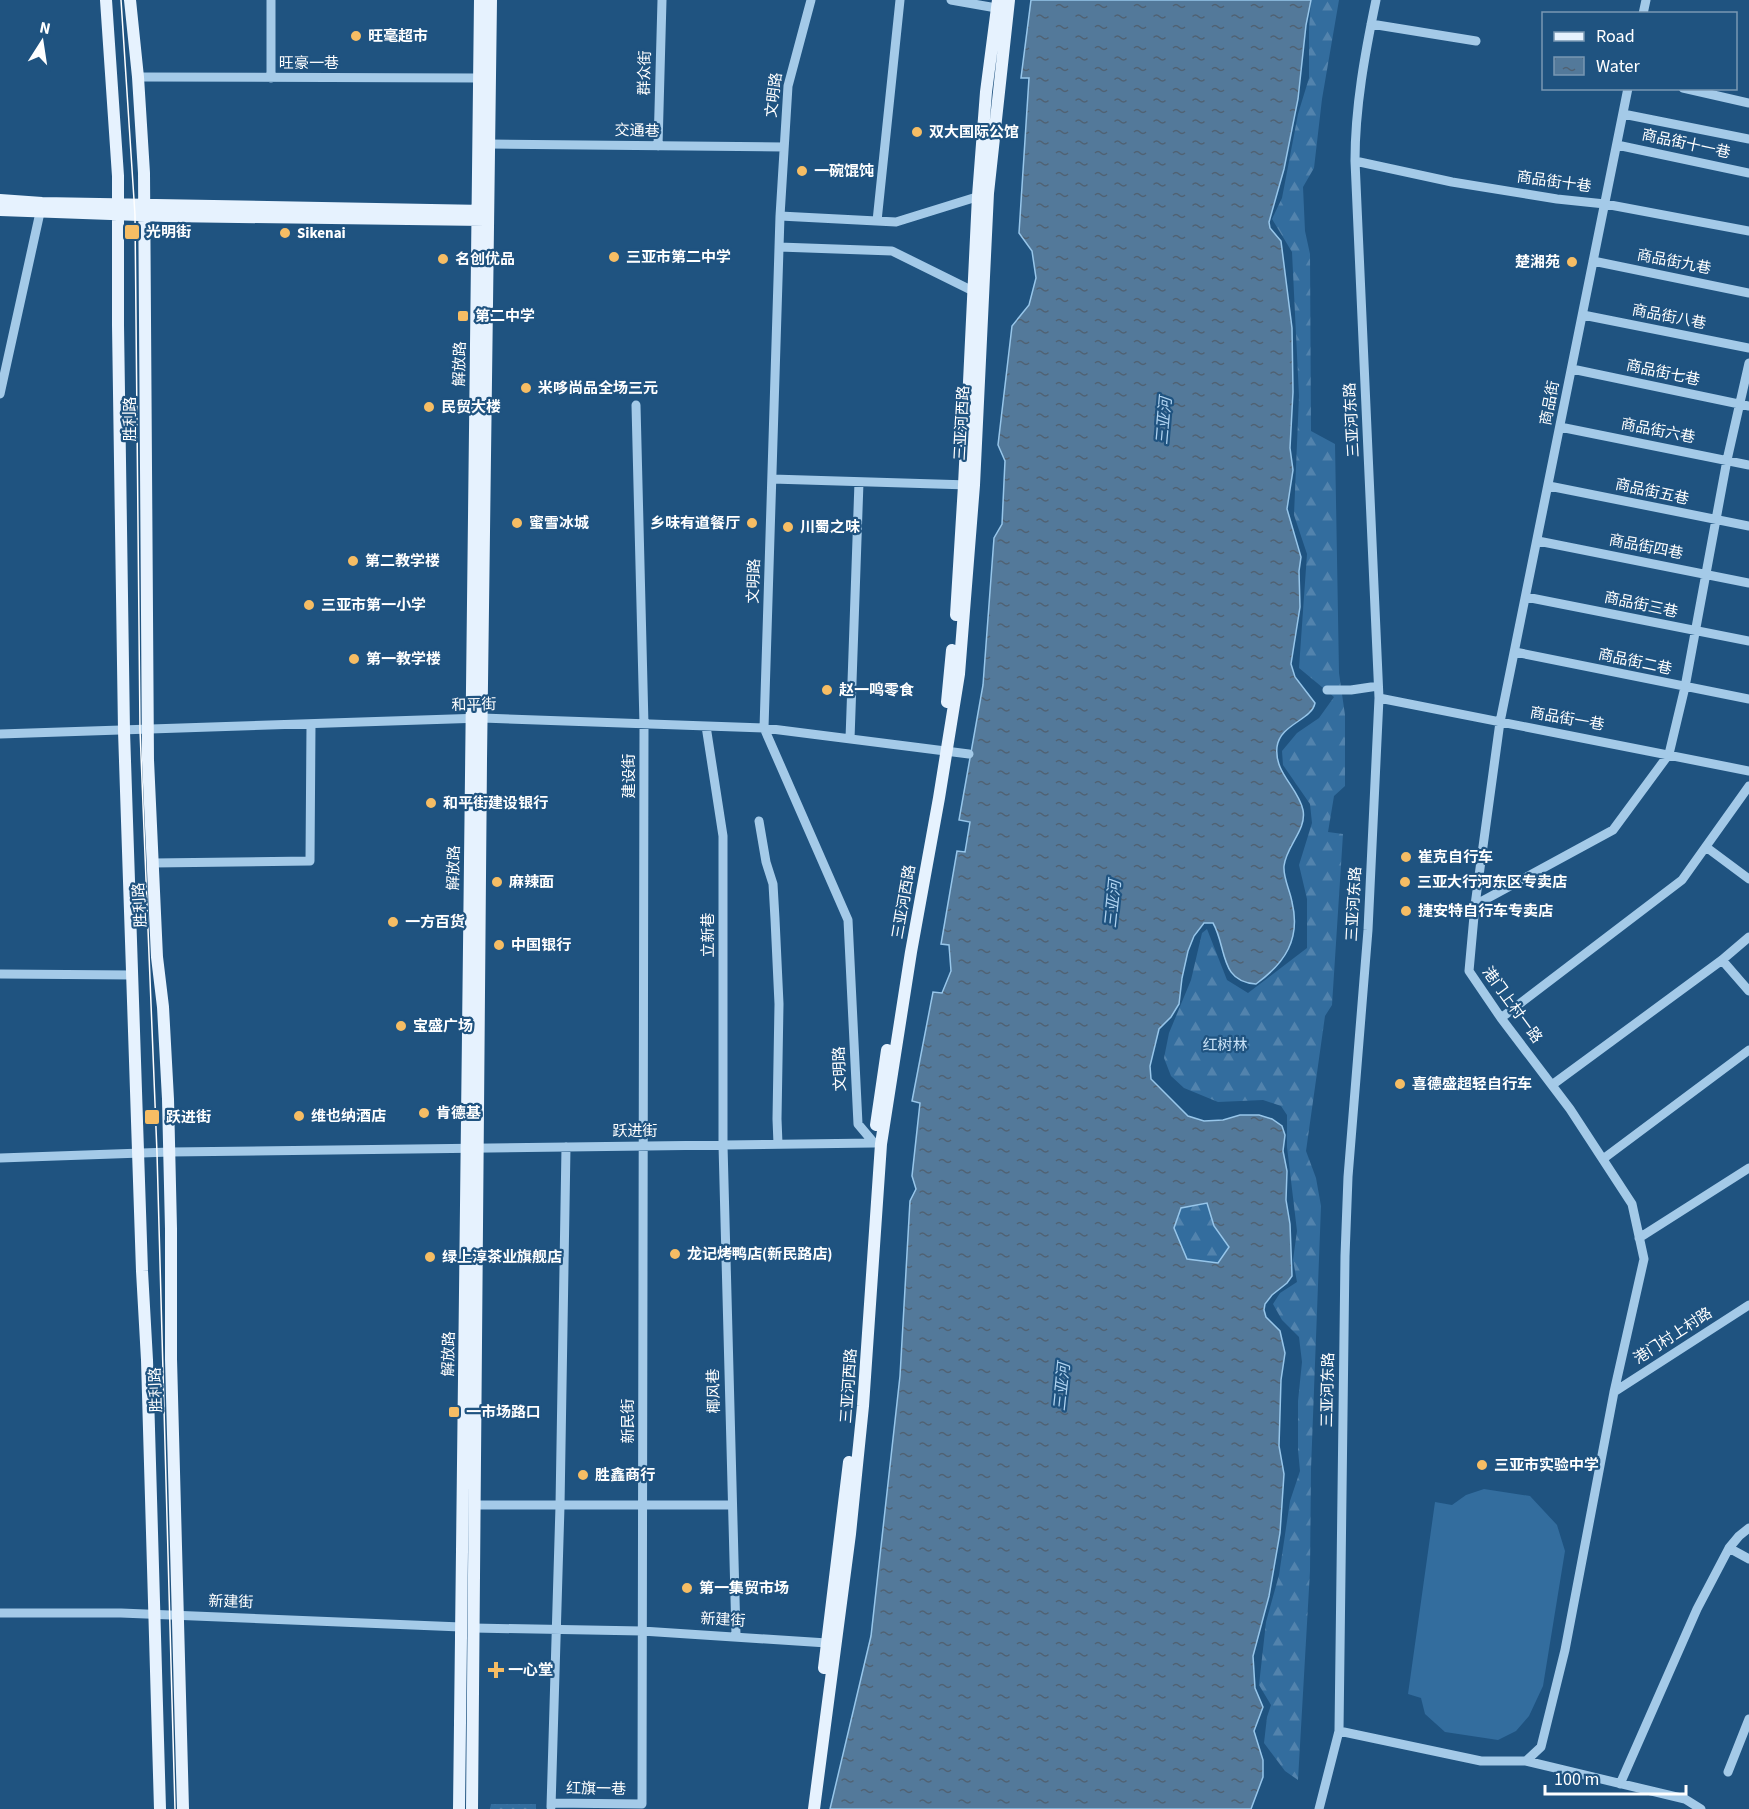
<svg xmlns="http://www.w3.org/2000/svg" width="1749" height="1809" font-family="'Source Sans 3','Noto Sans SC',sans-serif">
<defs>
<pattern id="green-dots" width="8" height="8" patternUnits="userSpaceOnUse" patternTransform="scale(1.5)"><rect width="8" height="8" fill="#336d9e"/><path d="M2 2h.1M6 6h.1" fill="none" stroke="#5283ad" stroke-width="1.8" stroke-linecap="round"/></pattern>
<pattern id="forest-firs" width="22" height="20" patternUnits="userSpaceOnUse" patternTransform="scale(1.5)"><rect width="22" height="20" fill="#336d9e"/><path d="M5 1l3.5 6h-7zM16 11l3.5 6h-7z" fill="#5283ad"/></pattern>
<pattern id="water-ripples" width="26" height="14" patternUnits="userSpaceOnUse" patternTransform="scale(1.5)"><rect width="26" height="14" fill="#53799a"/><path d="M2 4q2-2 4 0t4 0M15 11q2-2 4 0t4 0" fill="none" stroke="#506273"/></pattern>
</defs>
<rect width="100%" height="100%" fill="#1f5380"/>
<!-- green -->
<path fill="url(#green-dots)" d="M491,1804H536V1809H490Z"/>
<!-- forest -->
<path fill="url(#forest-firs)" d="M1311,0H1339L1322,99L1314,168L1303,187L1305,231L1310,254L1311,431L1335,444L1339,673L1345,715V786L1334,796L1328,832L1343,834L1332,1005L1325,1016L1306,1151L1316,1178L1321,1206L1311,1469L1310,1571L1298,1780L1285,1771L1264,1743L1267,1717L1271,1705L1259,1685L1266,1622L1279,1575L1290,1501L1300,1471L1298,1450V1401L1302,1362L1299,1337L1282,1320L1273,1304L1280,1293L1297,1282L1293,1260L1297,1231L1287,1147V1115L1281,1106L1263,1100L1218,1102L1184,1088L1171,1076L1164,1058L1169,1033L1191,980L1202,933L1207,929L1227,980L1248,993L1307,948V899L1299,865L1312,823L1310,804L1283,765L1282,751L1297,733L1319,718L1334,697L1299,668L1307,554L1294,515L1299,396L1292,252L1272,219L1282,198L1298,114L1309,78V29Z
M1207,1203L1214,1226L1229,1247L1218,1263L1187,1259L1174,1228L1181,1208Z"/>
<!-- pitch -->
<path fill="#336d9e" d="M1484,1489L1530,1496L1557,1525L1565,1551L1543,1686L1529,1716L1516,1731L1498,1740L1445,1732L1425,1714L1421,1698L1408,1694L1435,1502L1452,1505L1466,1495Z"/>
<!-- water -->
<path fill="url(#water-ripples)" stroke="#97c6ea" stroke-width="1.5" fill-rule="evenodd" d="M1031,0H1311L1306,25L1298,99L1284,169L1269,222L1270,228L1281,241L1292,328L1293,392L1290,448L1293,470L1287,509L1301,557L1299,571L1300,607L1291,664L1295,677L1315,703C1312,720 1280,724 1277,747C1274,773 1298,787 1303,810C1307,830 1286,846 1284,866C1283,878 1290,890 1292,902C1301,939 1285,963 1256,984C1219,982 1227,947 1213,923H1204L1194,936L1188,951L1182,978L1179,1004L1171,1017L1159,1029L1150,1066L1151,1079L1188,1116L1204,1121L1223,1120L1240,1115H1259L1272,1119L1282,1126L1285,1135L1283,1151L1287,1171L1286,1200L1290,1224L1292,1276L1287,1283L1272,1295L1265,1304L1264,1310L1266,1317L1280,1331L1285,1353L1281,1380L1279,1446L1284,1474L1280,1533L1269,1596L1253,1656L1255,1688L1263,1707L1254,1731L1263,1760V1777L1251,1809H830L871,1636L900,1376L910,1201L916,1189L912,1176L920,1103L912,1101L933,992L942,993L951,971L949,945L941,944L957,851L965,852L970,822L959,820L983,685L994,538L1002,524L1005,461L998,445L1012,326L1029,305L1036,278L1032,251L1019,233L1029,78H1021ZM1207,1203L1214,1226L1229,1247L1218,1263L1187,1259L1174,1228L1181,1208Z"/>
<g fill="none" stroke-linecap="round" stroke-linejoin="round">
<!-- minor -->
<path stroke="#a4cae8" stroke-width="9" d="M271,0V78
M811,0L788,86L780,216L764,728L848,920L858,1124L874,1143
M951,0L1002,9
M1643,14L1646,0
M1371,24L1476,41
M138,77L479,78
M1628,88L1500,722L1475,905L1469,971L1501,1018L1570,1109L1632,1204L1644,1259L1614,1392L1565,1650L1541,1747L1526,1761L1685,1799L1701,1809
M1683,88L1749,103
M1623,114L1749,139
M489,144L784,147
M1617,145L1749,173
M658,146L662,0
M1355,161L1452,182L1557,199L1605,204L1749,231
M780,216L896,222L983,195
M877,221L900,0
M779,247L892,251L979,294
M1593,261L1749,293
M1583,315L1749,348
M1572,369L1749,406
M0,394L41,208
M1560,427L1749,465
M772,479L969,485
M1549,486L1749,526
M1538,541L1749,583
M1526,597L1749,641
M1515,652L1749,699
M1327,690H1351L1378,686
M1379,698L1749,771
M706,726L723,836V1145L736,1635
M0,734L482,718L764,728L969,754
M850,739L859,482
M759,821L766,862L773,884L775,919L779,1004L777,1119L778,1144
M1706,847L1749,879
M153,863L310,861L311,725
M1475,905L1613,830L1669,754L1685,687L1727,460L1749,363
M1722,960L1749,991
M0,974L133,975
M1501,1018L1682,880L1749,786
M1552,1085L1722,960L1749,937
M0,1158L170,1152L874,1143
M1603,1159L1749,1050
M1639,1238L1749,1168
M1614,1392L1749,1305
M474,1505H732
M1729,1548L1739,1536L1749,1528
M0,1613H121L461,1627
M473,1628L642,1631L827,1643
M1339,1731L1481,1761H1526
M1728,1772L1749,1719
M1620,1784L1697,1609L1729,1548L1749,1559
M551,1803L642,1804L644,725L636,405
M551,1807L560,1506L566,1147
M1319,1809L1339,1731L1345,1256L1348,1177L1368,930L1379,698L1355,161C1355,107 1365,53 1376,0"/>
<!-- major -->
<path stroke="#e6f2fe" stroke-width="12" d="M106,0L118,176V325L124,731L142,1271L147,1360L160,1809
M130,0L138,77L144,173L148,760L157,957L163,1007L168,1099L171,1229V1359L183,1809
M0,200L42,203L485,211
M0,210L166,216L485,220
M956,615L964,485L978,196L986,92L998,0
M947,702L952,650
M876,1125L887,1050
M824,1668L849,1462
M459,1809L480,0
M472,1809L481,760L491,0
M814,1809L850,1534L863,1406L881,1144L911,952L939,798L959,674L974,485L988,193L1009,0"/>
<!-- tram -->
<path stroke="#fff" stroke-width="1.5" d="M121,0L135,215L140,730L157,1153L175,1809"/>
</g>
<!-- markers -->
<g fill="#f6bd64" stroke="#1f5380" stroke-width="2">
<circle cx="356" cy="36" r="6"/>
<circle cx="917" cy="132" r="6"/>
<circle cx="802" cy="171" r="6"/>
<rect x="124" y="224" width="16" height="16" rx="3"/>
<circle cx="285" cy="233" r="6"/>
<circle cx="614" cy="257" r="6"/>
<circle cx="443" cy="259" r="6"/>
<circle cx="1572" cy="262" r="6"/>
<rect x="457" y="310" width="12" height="12" rx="3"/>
<circle cx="526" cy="388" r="6"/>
<circle cx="429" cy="407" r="6"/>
<circle cx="517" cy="523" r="6"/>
<circle cx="752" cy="523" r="6"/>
<circle cx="788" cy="527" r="6"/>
<circle cx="353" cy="561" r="6"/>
<circle cx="309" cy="605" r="6"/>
<circle cx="354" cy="659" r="6"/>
<circle cx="827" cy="690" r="6"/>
<circle cx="431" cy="803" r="6"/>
<circle cx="1406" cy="857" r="6"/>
<circle cx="497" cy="882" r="6"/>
<circle cx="1405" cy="882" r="6"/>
<circle cx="1406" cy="911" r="6"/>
<circle cx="393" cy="922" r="6"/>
<circle cx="499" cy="945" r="6"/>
<circle cx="401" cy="1026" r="6"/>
<circle cx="1400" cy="1084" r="6"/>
<circle cx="424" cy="1113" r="6"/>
<circle cx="299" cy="1116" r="6"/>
<rect x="144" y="1109" width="16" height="16" rx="3"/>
<circle cx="675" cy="1254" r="6"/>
<circle cx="430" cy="1257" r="6"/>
<rect x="448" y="1406" width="12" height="12" rx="3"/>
<circle cx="1482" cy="1465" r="6"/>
<circle cx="583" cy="1475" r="6"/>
<circle cx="687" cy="1588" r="6"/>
<path d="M493 1661h6v6h6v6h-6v6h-6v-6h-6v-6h6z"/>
</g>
<g text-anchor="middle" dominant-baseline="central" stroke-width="4.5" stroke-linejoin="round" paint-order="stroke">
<!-- poi labels -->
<g font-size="15" font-weight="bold" fill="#fff" stroke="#1f5380" text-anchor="start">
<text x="368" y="36">旺毫超市</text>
<text x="929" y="132">双大国际公馆</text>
<text x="814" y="171">一碗馄饨</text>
<text x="146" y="232">光明街</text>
<text x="297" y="233">Sikenai</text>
<text x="626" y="257">三亚市第二中学</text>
<text x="455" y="259">名创优品</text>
<text x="1560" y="262" text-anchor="end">楚湘苑</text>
<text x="475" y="316">第二中学</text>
<text x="538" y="388">米哆尚品全场三元</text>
<text x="441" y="407">民贸大楼</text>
<text x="529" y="523">蜜雪冰城</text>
<text x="740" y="523" text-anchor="end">乡味有道餐厅</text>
<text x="800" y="527">川蜀之味</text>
<text x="365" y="561">第二教学楼</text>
<text x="321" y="605">三亚市第一小学</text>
<text x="366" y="659">第一教学楼</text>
<text x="839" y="690">赵一鸣零食</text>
<text x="443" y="803">和平街建设银行</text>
<text x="1418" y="857">崔克自行车</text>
<text x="509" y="882">麻辣面</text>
<text x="1417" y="882">三亚大行河东区专卖店</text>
<text x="1418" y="911">捷安特自行车专卖店</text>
<text x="405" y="922">一方百货</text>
<text x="511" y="945">中国银行</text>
<text x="413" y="1026">宝盛广场</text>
<text x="1412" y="1084">喜德盛超轻自行车</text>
<text x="436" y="1113">肯德基</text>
<text x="311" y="1116">维也纳酒店</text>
<text x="166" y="1117">跃进街</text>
<text x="687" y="1254">龙记烤鸭店(新民路店)</text>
<text x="442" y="1257">绿上淳茶业旗舰店</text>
<text x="466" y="1412">一市场路口</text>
<text x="1494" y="1465">三亚市实验中学</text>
<text x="595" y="1475">胜鑫商行</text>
<text x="699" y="1588">第一集贸市场</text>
<text x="508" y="1670">一心堂</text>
</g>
<!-- street labels -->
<g font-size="15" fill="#fff" stroke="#1f5380">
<text x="309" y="63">旺豪一巷</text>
<text transform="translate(645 73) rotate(-89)">群众街</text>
<text transform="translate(774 95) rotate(-83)">文明路</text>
<text transform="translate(637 131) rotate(1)">交通巷</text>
<text transform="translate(1686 144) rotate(12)">商品街十一巷</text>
<text transform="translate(1554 182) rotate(8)">商品街十巷</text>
<text transform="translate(1674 262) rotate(11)">商品街九巷</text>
<text transform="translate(1669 317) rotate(11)">商品街八巷</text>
<text transform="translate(460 364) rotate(-89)">解放路</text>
<text transform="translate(1663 373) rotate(12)">商品街七巷</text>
<text transform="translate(1550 403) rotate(-79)">商品街</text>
<text transform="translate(130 419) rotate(-90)">胜利路</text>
<text transform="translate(1352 420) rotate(-93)">三亚河东路</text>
<text transform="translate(962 423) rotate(-87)">三亚河西路</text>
<text transform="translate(1658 431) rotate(11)">商品街六巷</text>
<text transform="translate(1652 492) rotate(12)">商品街五巷</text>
<text transform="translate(1646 547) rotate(11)">商品街四巷</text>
<text transform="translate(754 581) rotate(-88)">文明路</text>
<text transform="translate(1641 605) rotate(12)">商品街三巷</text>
<text transform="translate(1635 662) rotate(12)">商品街二巷</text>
<text transform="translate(474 705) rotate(-1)">和平街</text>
<text transform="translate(1567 719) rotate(10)">商品街一巷</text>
<text transform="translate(629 776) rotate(-90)">建设街</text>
<text transform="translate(454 868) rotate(-89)">解放路</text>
<text transform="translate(904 902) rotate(-80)">三亚河西路</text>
<text transform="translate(1354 904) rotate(-87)">三亚河东路</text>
<text transform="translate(140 905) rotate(-93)">胜利路</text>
<text transform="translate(708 935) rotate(-90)">立新巷</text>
<text transform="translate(1512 1005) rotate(54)">港门上村一路</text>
<text transform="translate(840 1069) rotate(-92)">文明路</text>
<text x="635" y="1131">跃进街</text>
<text transform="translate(1673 1336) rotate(-33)">港门村上村路</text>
<text transform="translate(449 1354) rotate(-89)">解放路</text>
<text transform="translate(849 1386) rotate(-86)">三亚河西路</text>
<text transform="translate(156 1390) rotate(-92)">胜利路</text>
<text transform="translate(1328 1390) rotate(-89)">三亚河东路</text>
<text transform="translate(714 1391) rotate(-91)">椰风巷</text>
<text transform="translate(628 1421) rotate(-90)">新民街</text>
<text transform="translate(231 1602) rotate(2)">新建街</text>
<text transform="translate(723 1620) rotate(3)">新建街</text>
<text transform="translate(596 1789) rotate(1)">红旗一巷</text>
</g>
<!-- park labels -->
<g font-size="15" fill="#c8e1f6" stroke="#1f5380">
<text x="1225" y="1045">红树林</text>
</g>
<!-- water labels -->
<g font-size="16" font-style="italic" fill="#afd3f0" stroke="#1f5380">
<text transform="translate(1164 421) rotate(-85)">三亚河</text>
<text transform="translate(1113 904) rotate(-84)">三亚河</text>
<text transform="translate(1062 1387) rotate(-84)">三亚河</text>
</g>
</g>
<!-- legend -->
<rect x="1542" y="12" width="195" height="78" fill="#1f5380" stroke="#7998b3" stroke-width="1.5"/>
<rect x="1554" y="32" width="30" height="9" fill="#e6f2fe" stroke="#7998b3" stroke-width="1.5"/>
<text x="1596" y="42" font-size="18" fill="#ffffff">Road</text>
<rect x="1554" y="57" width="30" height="18" fill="url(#water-ripples)" stroke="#7998b3" stroke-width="1.5"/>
<text x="1596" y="72" font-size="18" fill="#ffffff">Water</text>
<!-- north arrow -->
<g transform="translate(42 42) rotate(12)" stroke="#1f5380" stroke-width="4.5" paint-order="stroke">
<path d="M0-4.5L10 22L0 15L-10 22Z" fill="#ffffff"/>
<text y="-9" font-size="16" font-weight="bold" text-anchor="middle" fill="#ffffff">N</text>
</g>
<!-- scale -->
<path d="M1545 1785v9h141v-9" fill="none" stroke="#ffffff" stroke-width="3"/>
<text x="1554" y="1785" font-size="18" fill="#ffffff" stroke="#1f5380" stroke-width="4.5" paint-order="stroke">100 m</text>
</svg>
